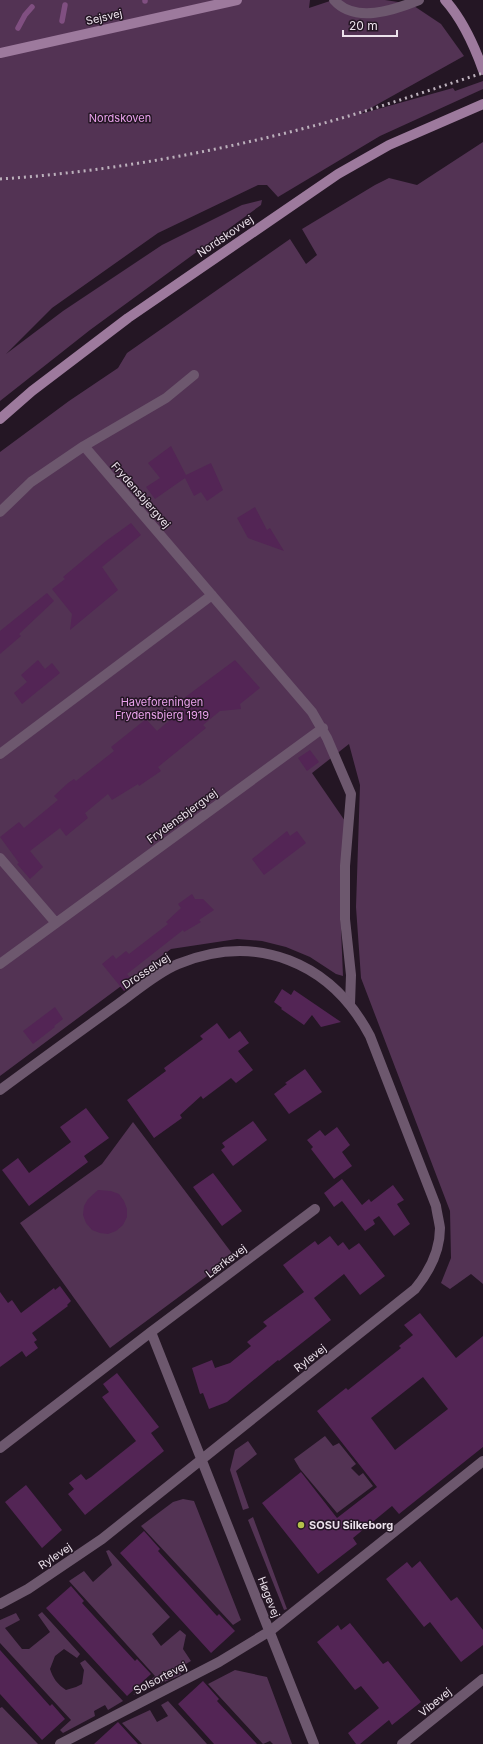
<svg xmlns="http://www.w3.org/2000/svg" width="483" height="1744" font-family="Inter,sans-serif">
<rect width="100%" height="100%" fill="#241624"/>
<!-- green -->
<path fill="#533354" d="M0,0H310L309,8L333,0H385L411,4L441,24L464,56L360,114L453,88L455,91L483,81V89L380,136L278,197L267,185H258L158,233L52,308L6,354L63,311L162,245L242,205L262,200L261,205L90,330L0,401Z
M483,142V1284L471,1274L450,1289L441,1283L451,1258L450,1211L361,978L356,907L360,785L349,744L312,773L345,821L340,905L343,976L336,974L310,957L286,947L262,941L237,939L171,949L0,1076V452L69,401L118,368L127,353L290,239L306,264L317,255L302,229L375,185L389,178L417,185Z
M133,1122L234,1256L110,1348L20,1223L102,1164Z
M325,1436L333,1446L339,1443L356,1464L351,1468L359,1476L363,1473L373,1486L337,1513L300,1469L294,1459Z
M248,1441L257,1454L236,1471L249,1508L243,1510L230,1470L235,1450Z
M183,1499L194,1501L241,1620L233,1625L141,1526L173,1502Z
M253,1517L287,1609L284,1610L248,1520Z
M109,1550L170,1617L152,1634L161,1646L180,1630L186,1635L183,1649L191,1661L179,1668L181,1675L133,1695L155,1676L69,1581L84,1571L93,1582L112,1565L106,1551Z
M42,1612L80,1654L77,1658L64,1649L55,1656L50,1669C53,1678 57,1684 66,1690L76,1687L82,1684L84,1670L80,1663L85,1660L123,1701L108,1710L105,1705L94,1711L95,1716L63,1733L60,1730L71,1720L0,1643V1620L16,1613L20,1620L5,1628L22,1649H29L50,1632L38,1615Z
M235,1670L267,1677L292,1744H273L270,1741L263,1744L208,1684Z
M168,1701L207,1744H142L122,1723L150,1710L157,1722L168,1716L161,1705Z
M2,1707L38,1744H0V1708Z"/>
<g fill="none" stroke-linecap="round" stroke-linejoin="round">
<!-- stream -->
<path stroke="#804f81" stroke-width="5.5" d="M145,0V1
M62,21L65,5
M18,28L25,15L32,7"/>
</g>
<!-- building -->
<path fill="#532555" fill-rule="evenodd" d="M171,446L186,475L211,463L223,490L207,501L201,492L194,496L185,478L155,499L146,487L160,478L148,463Z
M255,507L267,530L270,528L284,551L248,538L237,518Z
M131,523L141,535L102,567L118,590L70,630L72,614L52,589L65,579L63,577L106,541Z
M47,593L54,601L19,634L21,636L0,654V631Z
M38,660L45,669L52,663L60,673L22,704L14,693L27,682L21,675Z
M235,660L260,688L240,704L241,709L220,711L203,725L206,728L158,767L161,771L139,786L138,784L112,800L108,794L85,813L88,818L66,836L60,828L30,851L43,867L30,879L17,864L19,863L0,837L19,822L24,828L58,800L54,796L68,783L74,779L76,781L114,751L111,747L146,719L157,731L178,713L172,707Z
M310,750L319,762L307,771L298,758Z
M287,831L290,836L297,831L306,843L264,875L252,859Z
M192,894L195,899H203L214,910L199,920L201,922L184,932L183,930L127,974L135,983L124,991L102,964L113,955L116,959L126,951L129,954L168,924L166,922L181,908L178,904Z
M282,989L291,995L294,990L341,1022L321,1027L312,1015L304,1025L281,1009L282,1008L274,1002Z
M55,1007L63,1019L54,1026L55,1027L33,1044L23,1031Z
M217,1023L229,1039L240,1031L249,1043L238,1051L253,1070L236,1083L231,1078L203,1099L201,1096L180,1115L182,1118L154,1138L127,1100L166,1071L164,1068L203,1039L200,1036Z
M305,1069L322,1092L289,1114L274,1094L287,1084L285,1083Z
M86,1108L109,1138L84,1156L88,1162L29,1206L2,1170L18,1158L29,1173L71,1142L60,1127Z
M253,1121L267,1140L233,1166L221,1150L225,1147L222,1143Z
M337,1127L350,1145L342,1152L352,1166L334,1179L311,1149L313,1147L307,1140L320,1130L325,1136Z
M213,1173L242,1211L222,1226L193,1187Z
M342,1179L362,1205L369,1199L371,1202L393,1185L404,1200L397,1204L410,1224L394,1236L379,1216L373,1220L375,1224L365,1231L342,1201L334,1207L324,1193Z
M98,1190L111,1191L119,1194L124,1201L127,1209V1217L123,1225L116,1231L108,1234L100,1233L92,1230L86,1223L83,1215L84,1206L88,1199Z
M330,1236L338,1246L343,1242L349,1250L359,1243L385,1276L360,1295L344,1274L314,1298L331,1320L279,1361L278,1360L227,1402L209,1409L203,1393L200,1394L192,1368L212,1360L215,1368L230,1363L251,1346L247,1342L267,1326L263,1322L304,1292L283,1265L315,1241L318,1245Z
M60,1286L71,1301L67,1305L68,1306L32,1333L37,1340L34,1342L38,1348L26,1357L22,1351L0,1367V1292L8,1303L12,1300L21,1313L54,1288L55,1290Z
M420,1313L456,1358L483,1336V1447L399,1514L392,1506L353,1538L357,1544L318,1574L262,1503L301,1472L337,1518L377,1487L317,1411L346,1388L348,1390L401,1348L399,1346L413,1335L404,1325ZM423,1377L448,1409L395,1450L371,1418Z
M117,1373L159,1427L151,1433L164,1451L85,1515L68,1494L74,1489L69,1483L81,1474L86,1480L91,1477L136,1441L102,1397L109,1392L103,1384Z
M26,1485L62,1530L42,1548L5,1502Z
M144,1531L160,1549L158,1551L217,1616L219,1614L235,1631L211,1653L120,1553Z
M420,1561L451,1601L457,1597L483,1630V1645L461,1662L430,1622L424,1627L386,1579L407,1562L412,1568Z
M71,1586L84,1601L82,1603L135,1661L137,1659L151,1674L127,1696L46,1608Z
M350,1623L383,1664L388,1661L421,1702L392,1725L389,1720L360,1744H356L348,1733L379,1708L361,1686L355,1690L317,1642L338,1625L341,1630Z
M0,1650L50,1706L52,1704L65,1719L42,1740L0,1694Z
M203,1681L219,1699L217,1701L257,1744H214L178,1704Z
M118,1722L138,1744H94Z"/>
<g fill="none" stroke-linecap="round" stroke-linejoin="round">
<!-- lane -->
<path stroke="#6d586e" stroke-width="10" d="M334,0C355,24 394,10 419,0
M84,446L312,712L327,738L351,794L345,866V919L351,975L350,1004
M0,512L31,482L84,446L166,398L194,375
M0,754L212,595
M0,858L56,923
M0,964L323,728
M270,1631L483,1461"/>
<!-- street -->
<path stroke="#6d586e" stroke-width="10" d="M0,1090C39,1061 78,1033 118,1004C136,991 158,972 178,964C257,932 331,962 370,1036L436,1206C437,1213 439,1221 440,1228C440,1251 429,1272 415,1289L102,1539L28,1589L0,1604
M151,1332L314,1744
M0,1448L151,1332L315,1209
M60,1744L219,1662L270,1631
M402,1744L483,1679"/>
<!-- secondary -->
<path stroke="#9d7a9d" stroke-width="10" d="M445,0C463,20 474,45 483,70
M0,53L237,0
M0,419L32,391L128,318L338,174L389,145L483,104"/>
<!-- rail -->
<path stroke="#bcb1bc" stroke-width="3" stroke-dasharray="2 4" stroke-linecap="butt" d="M0,179C105,172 211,153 313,126C370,111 426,91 483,73"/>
</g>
<!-- markers -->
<circle fill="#b4c24a" stroke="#241624" stroke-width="1.5" cx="301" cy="1525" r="4"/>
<g text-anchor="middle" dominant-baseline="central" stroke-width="3" stroke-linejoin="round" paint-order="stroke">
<!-- street labels -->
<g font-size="11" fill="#ece2ec" stroke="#241624">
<text transform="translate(104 17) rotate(-13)">Sejsvej</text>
<text transform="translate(225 236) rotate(-34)">Nordskovvej</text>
<text transform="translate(141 495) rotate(49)">Frydensbjergvej</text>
<text transform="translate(182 816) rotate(-36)">Frydensbjergvej</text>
<text transform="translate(146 971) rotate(-33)">Drosselvej</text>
<text transform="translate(226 1261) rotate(-37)">Lærkevej</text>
<text transform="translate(310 1358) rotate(-38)">Rylevej</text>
<text transform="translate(55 1556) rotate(-34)">Rylevej</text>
<text transform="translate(269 1597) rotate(69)">Høgevej</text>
<text transform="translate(160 1678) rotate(-27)">Solsortevej</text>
<text transform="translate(435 1702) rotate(-39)">Vibevej</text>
</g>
<!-- park labels -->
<g font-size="11" fill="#eaa2ec" stroke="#241624">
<text x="120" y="118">Nordskoven</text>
<text x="162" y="702">Haveforeningen<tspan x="162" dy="13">Frydensbjerg 1919</tspan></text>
</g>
<!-- poi labels -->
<g font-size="11" font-weight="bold" fill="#ece2ec" stroke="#241624" text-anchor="start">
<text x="309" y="1525">SOSU Silkeborg</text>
</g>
</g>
<!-- scale -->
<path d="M343 30v6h54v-6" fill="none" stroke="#ece2ec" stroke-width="2"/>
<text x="349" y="30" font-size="12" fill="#ece2ec" stroke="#241624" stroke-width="3" paint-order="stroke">20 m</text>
</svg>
